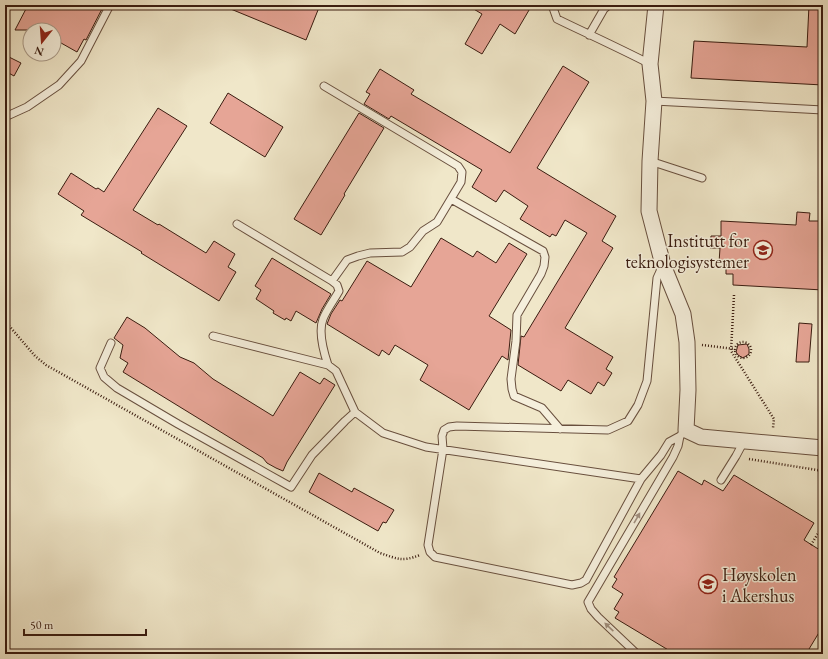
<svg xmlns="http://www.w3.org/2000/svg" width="828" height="659" font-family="'EB Garamond',serif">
<rect width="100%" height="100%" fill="#f0e7c9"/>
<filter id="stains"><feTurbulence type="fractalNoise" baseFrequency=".005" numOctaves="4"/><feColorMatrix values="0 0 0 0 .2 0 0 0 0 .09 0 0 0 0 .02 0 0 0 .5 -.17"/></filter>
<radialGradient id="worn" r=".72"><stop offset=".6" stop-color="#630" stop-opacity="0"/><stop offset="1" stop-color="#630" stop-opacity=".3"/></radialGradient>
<!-- building -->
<path fill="#e6a596" stroke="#3a1c10" d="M28,5H104L86,40L84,39L77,52L54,39V30H15Z
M221,5H320L306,40Z
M467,5H532L515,34L500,24L482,54L465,44L482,14Z
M809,5H823V85L691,78L694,41L807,47Z
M5,55L21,63L14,76L5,71Z
M563,66L589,82L537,168L616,216L602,241L613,248L565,328L613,357L606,369L612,373L604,386L598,382L591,394L568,380L561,391L518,365L521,336L524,337L587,233L565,220L556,236L552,234L550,237L520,219L528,206L504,190L496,202L472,187L482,170L391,116L389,119L364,104L370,94L366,92L380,69L414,90L411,94L510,153Z
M228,93L283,127L265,157L210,123Z
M158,108L187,126L133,210L158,225L159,224L206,253L214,241L235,254L228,267L236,272L219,301L141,253L142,252L81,215L84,211L58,194L71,173L96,189L98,188L104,192Z
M359,113L384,128L344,194L345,195L321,235L294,219Z
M797,212L810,213L809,221H823V290L733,285V274H726V264L719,263L720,248H710L711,236H721V221L796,225Z
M441,238L473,257L477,251L496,263L509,243L527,254L489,316L511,330L508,360L502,356L469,410L420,380L428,365L395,345L389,355L382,350L379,356L327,324L331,314L340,300L342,301L367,261L411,287Z
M272,258L331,294L322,309L316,323L296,311L291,321L286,318L285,320L273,313L274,311L256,299L261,290L255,286Z
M127,317L145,328L180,357L194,363L213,379L273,416L300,372L320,384L324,378L335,385L287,462L283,471L276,468L267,463L263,458L123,372L128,363L120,358L123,345L114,338Z
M799,323L812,324L809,362H796Z
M747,344L749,349V354L743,358L738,355L736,352L738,345Z
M678,471L702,485L704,480L723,491L734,475L814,523L804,540L823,552V626L806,654H675L615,618L619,612L614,609L623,594L612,587L617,579L614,577Z
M319,473L352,492L354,488L394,510L386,523L383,522L378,531L309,492Z"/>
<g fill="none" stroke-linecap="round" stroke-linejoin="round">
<defs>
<path id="lane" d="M552,5L557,19C588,34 619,48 650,64
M589,35L604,9L609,5
M654,101L823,110
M5,117L27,107L59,85L81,61L110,5
M650,161L702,178
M451,199L543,251L545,257L544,266L541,274L517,315L516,341L511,379L512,389L514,396L542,408L560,429
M237,224L332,281L347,260L358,256L370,253L402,252L410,247L423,231L437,222L461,182L462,172L458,166L324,86
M662,267L657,278L647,381L638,405L628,421L608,430L457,426L449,427L444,430L442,436L443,449L428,545L430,552L435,557L572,585L581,583L586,580L641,479L661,455L669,442L680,436L686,430
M213,336L328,365L336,371L355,412
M111,343L100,368L104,377L117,388L178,424L291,487L312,455L345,421L355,412L383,433L426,447L641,479
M328,365C324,353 318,332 323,319C327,309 334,300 339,291L337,285L332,281
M721,480L736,456L744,441
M637,654L598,617L591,609L588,602L673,457L678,446L680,436"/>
<path id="street" d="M656,5L650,64L654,101L650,161L649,211L663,265L683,314L687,342L688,390L686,430L701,437L823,448"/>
</defs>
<!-- lane casing -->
<use href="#lane" stroke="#684f3e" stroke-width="9"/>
<!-- street casing -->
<use href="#street" stroke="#684f3e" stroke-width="17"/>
<!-- path -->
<path stroke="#3a1c10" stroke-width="2.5" stroke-dasharray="1 2" stroke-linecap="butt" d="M734,295L731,351L774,419L773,428
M5,321L35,356L46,365L380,553C398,559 402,562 420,555
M735 350a8 8 0 1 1 16 0a8 8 0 1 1-16 0Z
M702,345L735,349
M749,459L823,471
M811,545L823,525"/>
<!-- lane -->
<use href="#lane" stroke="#f5efdc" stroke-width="7"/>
<!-- street -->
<use href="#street" stroke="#f5efdc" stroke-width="15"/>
</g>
<!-- one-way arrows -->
<defs><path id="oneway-solid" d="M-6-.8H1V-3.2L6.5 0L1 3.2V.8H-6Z"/></defs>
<g fill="#a19080">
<use href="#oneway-solid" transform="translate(637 518) rotate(-60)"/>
<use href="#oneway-solid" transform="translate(609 627) rotate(-137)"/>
</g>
<!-- icons -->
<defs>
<symbol id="university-ring" viewBox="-11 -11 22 22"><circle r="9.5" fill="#f5efdc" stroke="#8f2418" stroke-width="1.5"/><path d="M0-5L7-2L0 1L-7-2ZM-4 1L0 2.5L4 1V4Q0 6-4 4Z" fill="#8f2418"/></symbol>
</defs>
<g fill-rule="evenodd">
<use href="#university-ring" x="752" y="239" width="22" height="22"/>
<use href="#university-ring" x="697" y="573" width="22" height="22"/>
</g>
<g text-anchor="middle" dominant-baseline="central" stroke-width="3" stroke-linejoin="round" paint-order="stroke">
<!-- poi labels -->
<g font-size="18" fill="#3a1c10" stroke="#f5efdc" text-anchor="end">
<text x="749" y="240">Institutt for<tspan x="749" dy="21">teknologisystemer</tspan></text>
<text x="722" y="574" text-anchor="start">Høyskolen<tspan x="722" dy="21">i Akershus</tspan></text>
</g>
</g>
<!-- margin -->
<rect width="828" height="659" fill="none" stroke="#f0e7c9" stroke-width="20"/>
<rect x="6" y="6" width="816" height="647" fill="none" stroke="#3a1c10" stroke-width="2"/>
<rect x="10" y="10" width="808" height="639" fill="none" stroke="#3a1c10"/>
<!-- north arrow -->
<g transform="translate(42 42) rotate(197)"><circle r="19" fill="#f5efdc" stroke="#aa9b8a"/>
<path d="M0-3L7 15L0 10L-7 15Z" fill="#8f2418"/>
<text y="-6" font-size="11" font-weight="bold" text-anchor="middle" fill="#3a1c10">N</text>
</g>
<!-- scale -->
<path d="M24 629v6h122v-6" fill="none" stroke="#3a1c10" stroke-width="2"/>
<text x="30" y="629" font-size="12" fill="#3a1c10" stroke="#f5efdc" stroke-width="3" paint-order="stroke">50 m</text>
<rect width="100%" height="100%" filter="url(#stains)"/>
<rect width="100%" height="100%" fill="url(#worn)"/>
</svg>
